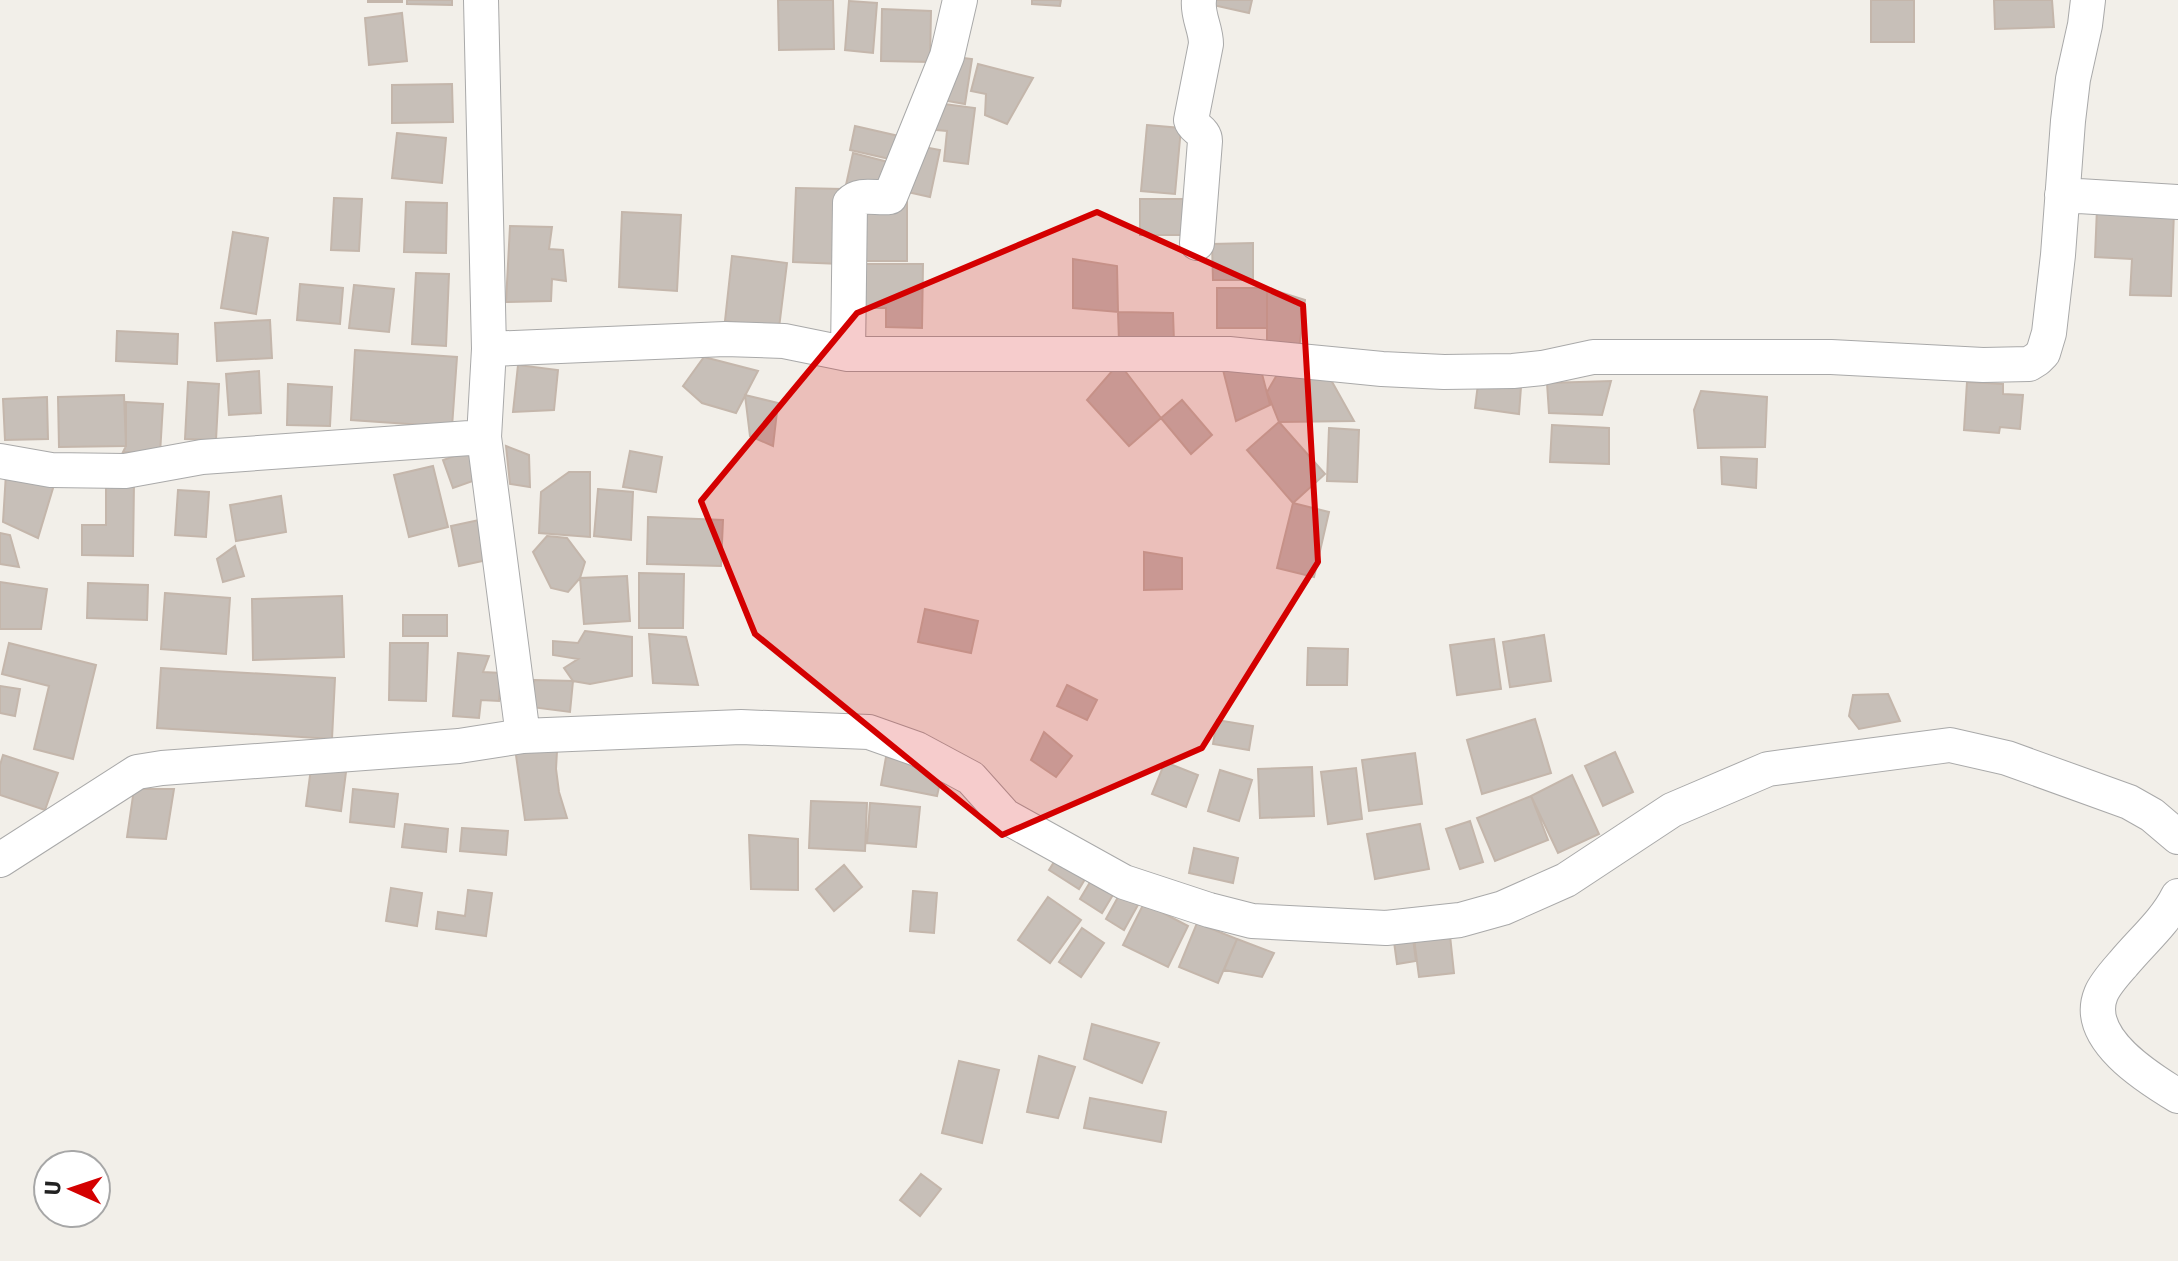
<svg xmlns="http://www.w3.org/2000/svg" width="2178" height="1261" font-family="'Fira Sans',sans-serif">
<rect width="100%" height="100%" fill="#f2efe9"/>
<!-- building -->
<path fill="#c7bfb8" stroke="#c4b6ab" stroke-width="2" d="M368,0H402V2H368Z
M407,0H452V5L407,4Z
M778,0H833L834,49L779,50Z
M1032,0H1061L1060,6L1032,4Z
M1214,0H1252L1249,13L1213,5Z
M1871,0H1914V42H1871Z
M1994,0H2052L2054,27L1995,29Z
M849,1L877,3L873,53L845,50Z
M882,9L931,11L930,62L881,61Z
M402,13L407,61L369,65L365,18Z
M949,56L972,59L965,104L942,100Z
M978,64L1033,78L1007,124L985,115L986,94L971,91Z
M452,84L453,122L392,123V85Z
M929,102L975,108L968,164L944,161L947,131L926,129Z
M1147,125L1181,128L1175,194L1141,191Z
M855,126L899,136L894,160L850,150Z
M397,133L446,138L442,183L392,178Z
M913,145L940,150L930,197L903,191Z
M853,153L892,163L885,193L846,185Z
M796,188L843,189L841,264L793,262Z
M334,198L362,199L359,251L331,250Z
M1140,199H1196V235H1140Z
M854,201L907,202V261H854Z
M406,202L447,203L446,253L404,252Z
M2097,208L2174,211L2171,296L2130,295L2132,259L2095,257Z
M622,212L681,215L677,291L619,287Z
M510,226L552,227L549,249L563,250L566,281L552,279L551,301L506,302Z
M233,232L268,238L256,314L221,308Z
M1253,243V280H1213L1212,244Z
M732,256L787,263L779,328L725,321Z
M1073,259L1117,266L1118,312L1073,308Z
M864,264H923L922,328L886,327V308H864Z
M416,273L449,274L446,346L412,344Z
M300,284L343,288L340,324L297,320Z
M354,285L394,289L389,332L349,328Z
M1217,288H1267V328H1217Z
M1267,288L1305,300L1299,350L1267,343Z
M1118,312L1173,313L1174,342L1119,341Z
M270,320L272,358L217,361L215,323Z
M117,331L178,334L177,364L116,361Z
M355,350L457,357L452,427L351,420Z
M704,357L758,371L736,413L702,403L683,386Z
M1119,363L1161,418L1129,446L1087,400Z
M518,365L558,370L554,410L513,412Z
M1222,366L1261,370L1270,405L1236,421Z
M259,371L261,413L229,415L226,374Z
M1278,373L1331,380L1354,421L1279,422L1267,392Z
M1611,381L1602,415L1549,413L1547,383Z
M188,382L219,384L216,440L185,439Z
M1967,382L2003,384V394L2023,395L2020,429L2000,427L1999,433L1964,430Z
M288,384L332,387L330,426L287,425Z
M1478,384L1521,387L1519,414L1475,408Z
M1701,391L1767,397L1765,447L1698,448L1694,410Z
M124,395L126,446L59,447L58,397Z
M745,395L778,403L773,446L750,436Z
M47,397L48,439L5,440L3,399Z
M1182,400L1212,435L1191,454L1161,418Z
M126,402L163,404L160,454L123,452L126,446Z
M1279,422L1325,474L1293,503L1247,450Z
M1552,425L1609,428V464L1550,462Z
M1329,428L1359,430L1357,482L1327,481Z
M506,446L529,455L530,487L510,484Z
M477,448L487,476L453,488L443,460Z
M630,451L662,457L656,492L623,487Z
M1721,457L1757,459L1756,488L1722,484Z
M433,466L448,527L409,537L394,475Z
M569,472H590V537L539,533L541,492Z
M6,473L57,475L38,538L3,522Z
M106,482H134L133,556L82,555V525H106Z
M598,489L633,492L631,540L594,536Z
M178,490L209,492L206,537L175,535Z
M281,496L286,532L236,541L230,505Z
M1293,503L1329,512L1314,577L1277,568Z
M648,517L723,520L721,566L647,564Z
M484,519L492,559L459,566L451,526Z
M0,533L10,535L19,567L0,564Z
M547,536L567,538L585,562L580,578L568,592L551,588L533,552Z
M235,546L244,576L223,582L217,559Z
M1144,552L1182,558V589L1144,590Z
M639,573L684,574L683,628H639Z
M627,576L630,621L584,624L580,578Z
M0,582L47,589L41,629H0Z
M88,583L148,585L147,620L87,618Z
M165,593L230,598L226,654L161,649Z
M342,596L344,657L253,660L252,599Z
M925,609L978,621L971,653L918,642Z
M403,615H447V636H403Z
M585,631L632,637V676L590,684L573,681L564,668L578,659L553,655V641L578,643Z
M649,634L686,637L698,685L653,683Z
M1544,635L1551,681L1510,687L1503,642Z
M1494,639L1501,689L1457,695L1450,645Z
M9,643L96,665L73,759L34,749L49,686L2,674Z
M390,643H428L426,701L389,700Z
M1308,648L1348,649L1347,685H1307Z
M458,653L489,656L483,672L501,673L499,701L481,700L479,718L453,716Z
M161,668L335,678L332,739L157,728Z
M534,680L573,681L570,712L531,707Z
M1067,685L1097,700L1087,720L1057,706Z
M0,686L20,689L15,716L0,713Z
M1888,694L1900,721L1859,729L1849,716L1853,695Z
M1535,719L1551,773L1482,794L1467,740Z
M1217,720L1253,726L1249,750L1213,744Z
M1044,732L1072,756L1056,777L1031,760Z
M515,748L557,751L556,769L559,792L567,818L525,820Z
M1615,752L1633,792L1603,806L1585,766Z
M1415,753L1422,804L1369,811L1362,760Z
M3,755L58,773L45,810L0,795V765Z
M886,757L943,769L937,796L881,785Z
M1165,762L1198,775L1186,807L1152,794Z
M1312,767L1314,816L1260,818L1258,769Z
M311,768L346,772L341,811L306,806Z
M1356,768L1362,819L1328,824L1321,772Z
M1220,770L1252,780L1239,821L1208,811Z
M1572,775L1599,834L1558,853L1531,796Z
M134,789H174L166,839L127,837Z
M353,789L398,794L394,827L350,822Z
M1531,796L1548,840L1495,861L1477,818Z
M811,801L867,803L865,851L809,848Z
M870,803L920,807L916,847L867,843Z
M1470,821L1483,862L1460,869L1446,829Z
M405,824L448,829L446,852L402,847Z
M1420,824L1429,869L1375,879L1367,834Z
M462,828L508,831L506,855L460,851Z
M749,835L798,839V890L751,889Z
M1194,848L1238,858L1233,883L1189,873Z
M1061,851L1090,871L1079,889L1049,870Z
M844,865L862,887L834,911L816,889Z
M1098,869L1120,883L1102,913L1080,899Z
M1124,886L1143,896L1124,930L1106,919Z
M391,888L422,893L417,926L386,921Z
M468,890L492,893L486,936L436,929L438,912L465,916Z
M913,891L937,893L934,933L910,931Z
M1048,897L1081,920L1050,963L1018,940Z
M1144,903L1188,926L1168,967L1123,945Z
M1197,923L1237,939L1218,983L1179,967Z
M1449,926L1454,973L1419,977L1413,931Z
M1082,928L1104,943L1081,977L1059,962Z
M1412,931L1416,961L1397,964L1393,934Z
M1237,939L1274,953L1262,977L1224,970Z
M1092,1024L1159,1043L1142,1083L1084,1059Z
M1039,1056L1075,1067L1058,1118L1027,1112Z
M959,1061L999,1070L982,1143L942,1133Z
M1090,1098L1166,1112L1161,1142L1084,1128Z
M921,1174L941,1189L920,1216L900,1200Z"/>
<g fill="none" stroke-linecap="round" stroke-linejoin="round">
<defs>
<path id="minor" d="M481,0L489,349L484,437L523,736
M2062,195L2178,202
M1197,243L1205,141C1205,130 1193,129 1191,120L1206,44C1206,28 1197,16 1199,0
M489,349L725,339L784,341L848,354H1229L1382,369L1444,372L1513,371L1542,368L1593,357H1831L1983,365L2029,364L2037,359L2043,353L2049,333L2058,255L2068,121L2073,79L2085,25L2088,0
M848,354L850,203C860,192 877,199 890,197L947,56L960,0
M0,461L51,470L125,471L202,457L484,437
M0,860L137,772L162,768L459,746L523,736L741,727L869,732L917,749L971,778L1005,816L1124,882L1209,910L1252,921L1386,928L1460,920L1503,908L1566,880L1672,810L1768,769L1950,745L2007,758L2129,802L2152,815L2178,837
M2178,896C2165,922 2142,941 2123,964C2116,972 2105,984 2101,994C2083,1038 2148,1078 2178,1096"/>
</defs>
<!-- minor casing -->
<use href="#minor" stroke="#a9a9a9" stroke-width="36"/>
<!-- minor -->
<use href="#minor" stroke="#fff" stroke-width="34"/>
</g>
<!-- marked area -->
<path fill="#d40000" fill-opacity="0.2" stroke="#d40000" stroke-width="6" stroke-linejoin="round" d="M1097,212L1303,305L1318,562L1202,748L1002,835L755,634L701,501L857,313Z"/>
<!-- north arrow -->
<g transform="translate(72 1189) rotate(273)"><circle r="38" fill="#ffffff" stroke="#a7a7a7" stroke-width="2"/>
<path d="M0-6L14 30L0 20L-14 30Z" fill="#d40000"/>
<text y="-12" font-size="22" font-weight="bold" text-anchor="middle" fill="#222222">U</text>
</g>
</svg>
